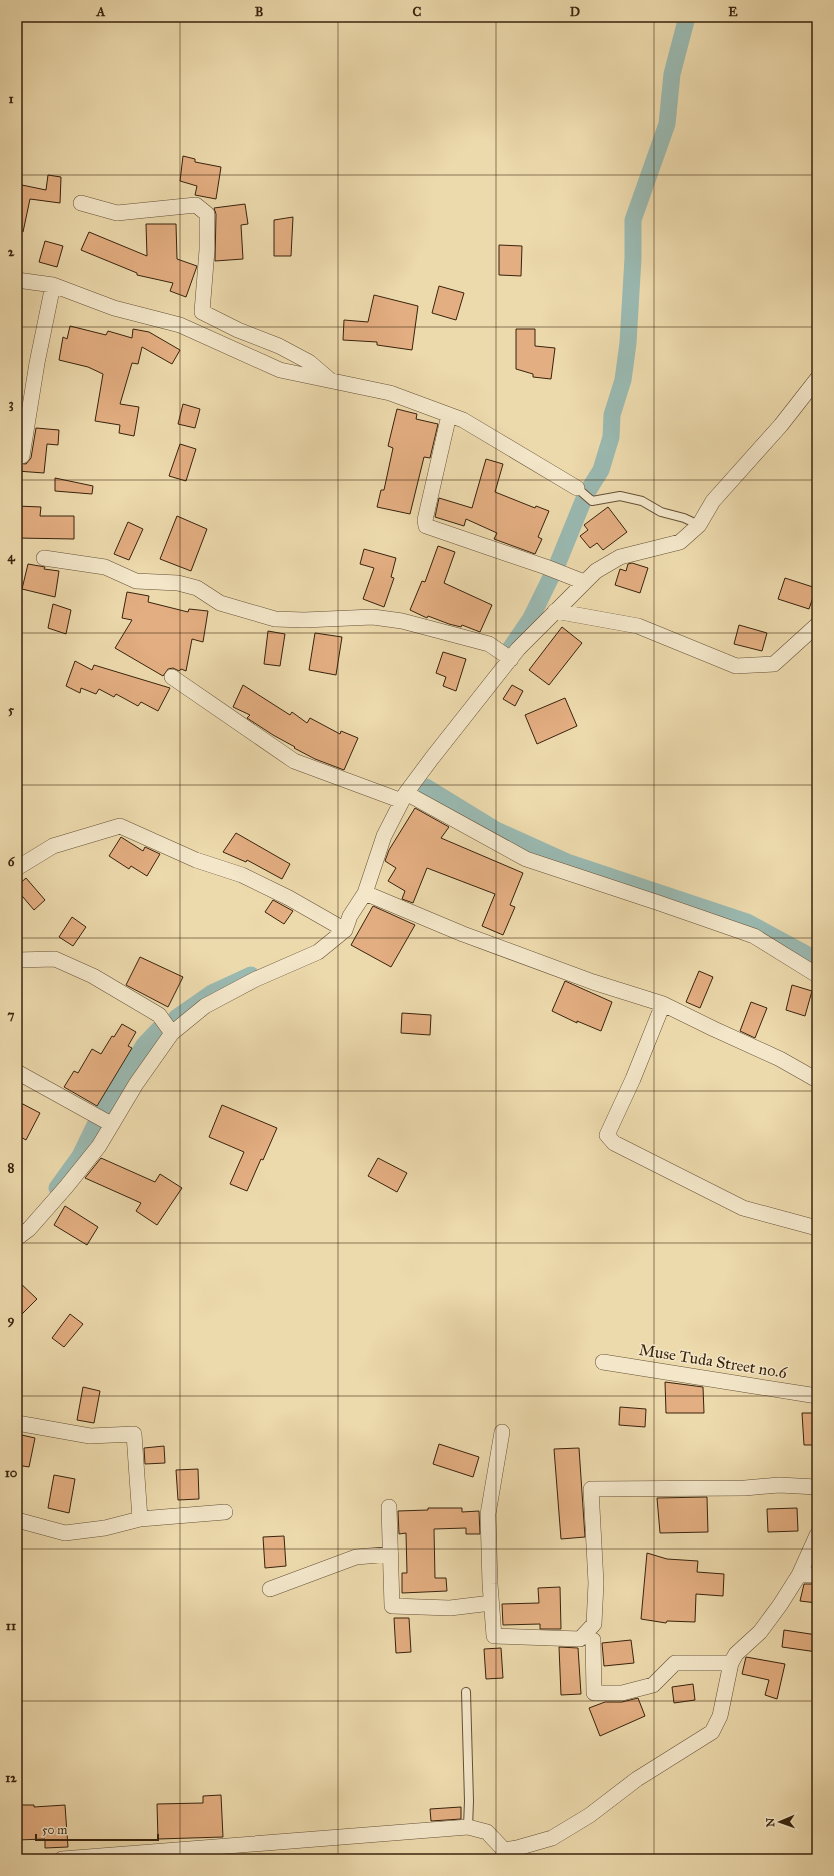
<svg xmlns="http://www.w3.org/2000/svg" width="834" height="1876" font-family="'IM FELL Great Primer',serif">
<rect width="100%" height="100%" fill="#ecd9ac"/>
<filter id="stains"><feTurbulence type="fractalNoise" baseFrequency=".005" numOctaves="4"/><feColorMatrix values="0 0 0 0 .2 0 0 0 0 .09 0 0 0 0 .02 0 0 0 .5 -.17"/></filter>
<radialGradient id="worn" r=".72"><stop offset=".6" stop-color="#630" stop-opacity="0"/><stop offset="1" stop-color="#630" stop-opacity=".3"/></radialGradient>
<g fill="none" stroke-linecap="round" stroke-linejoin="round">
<!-- canal -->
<path stroke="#9ab9b1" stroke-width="17" d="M557,565L586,494L601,470L611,437L612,415L623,380L628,343L633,258V220L667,124L672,74L687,17
M510,649L531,618L552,575
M426,787L496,830L567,862L747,922L817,960
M176,1018L212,993L251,975
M57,1188L80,1156L96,1123L123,1079L144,1045L160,1028"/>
</g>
<!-- building -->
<path fill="#e3ae81" stroke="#38230d" d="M183,156L195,159V162L221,167L216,199L195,195L197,186L180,181Z
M48,175L61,177L60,203L30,199L23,232L17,231V184L46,190Z
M245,204L248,224L241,225L243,259L215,261L216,214L214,208Z
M293,217L291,256H274V220Z
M146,224H176L177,259L197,266L186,297L170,291L173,283L137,275V273L81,250L89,232L147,256Z
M45,241L63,246L57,267L39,262Z
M499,245L522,246L521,276L499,275Z
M439,286L464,293L456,320L432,313Z
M374,295L418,306L412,350L377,345V342L343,340L344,320L368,322Z
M70,326L106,335L108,331L132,338L133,329L149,332L180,350L172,364L142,347L138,364L132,363L120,404L139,407L134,436L119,433L120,425L95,421L103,374L88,367L59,360L63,337L67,339Z
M516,329H535V346L555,348L551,379L533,377V374L516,369Z
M183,404L200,409L195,428L178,424Z
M397,409L417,414L416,419L438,424L430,458L424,457L410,514L377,507L381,490H384L393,448L388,446Z
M36,428L59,430L58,445L47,444L44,473L17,471V463L26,464L31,458Z
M180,444L196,449L186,481L169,476Z
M486,459L503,464L495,492L535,508L536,506L549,511L538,537L542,539L535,554L494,539L497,533L466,519L464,526L435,517L439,498L472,508Z
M55,478L93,486L92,494L55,491Z
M17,506L41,507L40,516H74V539L17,538Z
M608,507L627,532L603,550L597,543L590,548L580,536L588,530L584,525Z
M177,516L207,529L191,571L160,559Z
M128,522L143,529L129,560L114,554Z
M438,546L455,552L444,583L492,605L480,632L462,625L461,627L449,624L428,616L427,618L410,610L422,581L425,582Z
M364,549L396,558L391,577L394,578L384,607L363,599L374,568L360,564Z
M632,563L648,568L640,593L615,585L620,569L626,571L628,564Z
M28,564L45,567L44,569L59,571L55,597L22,589Z
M785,578L816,588L809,609L778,599Z
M127,592L149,596L148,602L188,612L189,609L208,611L203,642L192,639L186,671L181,669L179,671L173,668L168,669L163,676L115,648L132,620L122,618Z
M53,604L71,610L66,634L48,628Z
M739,625L767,633L762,651L734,644Z
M562,627L582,643L549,685L529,670Z
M268,631L285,634L280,666L264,664Z
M315,633L342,637L336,675L309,670Z
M443,652L466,659L456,691L443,686L446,677L436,673Z
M75,661L92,670L94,665L170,688L158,711L141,702L138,706L116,694L114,697L99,689L96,694L81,688L80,693L66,686Z
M243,685L290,715L292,712L307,723L310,718L340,734L341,731L358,738L344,770L315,759L294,748L295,747L273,735L247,718L250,715L233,707Z
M512,685L523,691L515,706L503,699Z
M565,698L577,726L537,744L525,715Z
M415,808L449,827L441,838L523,873L510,905L515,907L503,935L482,926L495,894L427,868L413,903L402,899L405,891L388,881L396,868L385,861L389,850Z
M236,833L290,864L282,879L247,860L246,862L223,852Z
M121,837L143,851L145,847L160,854L147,876L131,866L129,869L109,856Z
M26,878L45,900L34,910L17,890V886Z
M273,900L293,911L284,924L265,912Z
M373,906L415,925L391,967L351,945Z
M72,917L86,927L73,946L59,937Z
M140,957L183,977L168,1007L126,985Z
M699,971L713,977L700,1008L686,1002Z
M565,981L612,1002L601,1031L577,1021V1023L552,1011Z
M792,985L812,991L805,1016L786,1010Z
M751,1002L767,1008L755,1038L740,1031Z
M402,1013L431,1015L430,1035L401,1033Z
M122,1024L136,1032L128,1046L132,1048L97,1106L64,1087L74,1071L78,1073L92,1049L101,1054L112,1036L114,1037Z
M17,1101L40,1113L26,1140L17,1135Z
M222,1105L277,1128L263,1160L261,1159L247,1191L230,1184L244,1152L209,1137Z
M101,1158L155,1182L160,1174L182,1188L157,1225L136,1211L141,1203L85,1178Z
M378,1158L407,1173L397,1192L368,1176Z
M65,1206L98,1227L87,1245L54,1225Z
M17,1280L37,1299L17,1319Z
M70,1314L83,1324L64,1347L52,1338Z
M665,1382L703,1387L704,1413H666Z
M83,1387L100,1391L94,1423L77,1420Z
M620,1407L646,1409L645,1427L619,1425Z
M802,1413H817V1445H804Z
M17,1434L35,1438L29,1467L17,1465Z
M439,1444L479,1457L473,1477L433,1464Z
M164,1446L165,1463L145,1464L144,1448Z
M579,1448L585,1537L561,1539L554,1449Z
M198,1469L199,1499L178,1500L176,1470Z
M54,1475L75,1479L69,1513L48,1508Z
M707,1497L708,1532L660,1533L657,1498Z
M428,1508H462V1512L479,1511L480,1534H466V1528L434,1529L435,1578H446L447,1591L402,1593V1573H407L406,1533L399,1534L398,1511L428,1510Z
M797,1508L798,1531L768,1532L767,1509Z
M284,1536L286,1566L265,1568L263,1537Z
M647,1553L667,1559L698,1561L697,1572L724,1574L723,1596L696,1594L695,1622L667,1621L666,1623L641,1619Z
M804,1584H817V1603L800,1601Z
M560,1587L561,1629H540V1624L503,1625L502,1604L539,1603L538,1588Z
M394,1618H409L411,1652L396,1653Z
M784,1630L817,1635V1652L782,1647Z
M631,1640L634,1663L604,1666L602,1643Z
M559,1647L578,1648L581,1694L561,1695Z
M501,1648L503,1678L486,1679L484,1649Z
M746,1657L785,1664L777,1699L765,1695L769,1680L742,1674Z
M693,1684L695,1700L674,1703L672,1687Z
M638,1698L645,1716L600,1736L589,1708L605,1702H622Z
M221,1795L223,1837L158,1839L157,1804L203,1803V1796Z
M17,1805H34V1807L65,1805L68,1847L45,1848V1839L17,1840Z
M461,1807V1819L431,1821L430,1809Z
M224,1855V1859H200V1857Z"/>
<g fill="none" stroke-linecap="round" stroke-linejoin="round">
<defs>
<path id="service" d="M577,488L592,501L620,496L642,501L661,512L684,518L699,525
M466,1692L469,1801L468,1827"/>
<path id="minor" d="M81,203L117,213L196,205L207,214V250L202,312L238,330L279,346L309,362L330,380
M17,280L53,285L114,308L180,325L280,370L390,393L463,420L577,488
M449,415L425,520L426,526L546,567L584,582
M22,456L37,363L53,285
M44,558L105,567L136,581L178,583L197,588L220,603L275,619L304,620L373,617L402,621L489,644L511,659
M555,611L638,626L736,666L774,664L817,625
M172,677L294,761L402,801
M406,793L526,859L659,903L754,936L817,975
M17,868L53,846L120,826L196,860L242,875L289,898L345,930
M365,893L463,934L593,982L663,1004L714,1029L780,1059L817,1080
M17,960L55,959L93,976L159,1015L172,1033
M663,1004L633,1079L607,1135L614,1143L743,1208L817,1228
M17,1072L111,1124
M17,1238L29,1229L66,1187L99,1146L136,1084L172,1033L205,1006L256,979L318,952L345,930L350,916L365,893L384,836L406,793L432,758L518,649L596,571L620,557L680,542L699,525L713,501L781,425L817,379
M603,1362L817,1396
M17,1423L90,1436L134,1434L140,1519L225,1512
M502,1432L488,1514L490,1584L494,1636L580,1639L594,1624L596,1583L591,1489L745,1488L779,1485L817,1487
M389,1507L392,1606L450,1608L491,1603
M17,1520L65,1533L105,1528L140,1519
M799,1575H817
M270,1589L356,1557L391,1554
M584,1635L593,1640L594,1693H622L653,1685L675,1663H731
M504,1850L517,1848L552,1838L590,1815L637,1779L712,1732L720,1716L731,1663L736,1654L760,1632L780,1605L799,1575L817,1535
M62,1859L468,1827L487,1832L504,1850L503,1859"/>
</defs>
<!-- service casing -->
<use href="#service" stroke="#655035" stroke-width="10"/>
<!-- minor casing -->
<use href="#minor" stroke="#655035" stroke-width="16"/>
<!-- service -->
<use href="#service" stroke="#f3e6c9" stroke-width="8"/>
<!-- minor -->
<use href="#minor" stroke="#f3e6c9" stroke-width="15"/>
</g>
<!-- grid -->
<path fill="none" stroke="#38230d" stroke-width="1" stroke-opacity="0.55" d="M180,17V1859M338,17V1859M496,17V1859M654,17V1859M17,175H817M17,327H817M17,480H817M17,633H817M17,785H817M17,938H817M17,1091H817M17,1243H817M17,1396H817M17,1549H817M17,1701H817"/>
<g text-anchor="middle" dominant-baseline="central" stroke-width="3" stroke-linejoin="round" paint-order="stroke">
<!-- street labels -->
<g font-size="16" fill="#38230d" stroke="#f3e6c9">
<text transform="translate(713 1361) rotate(9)">Muse Tuda Street no.6</text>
</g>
</g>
<!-- margin -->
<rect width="834" height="1876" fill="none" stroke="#ecd9ac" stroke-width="44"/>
<!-- north arrow -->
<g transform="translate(780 1822) rotate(268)" stroke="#f3e6c9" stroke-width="3" paint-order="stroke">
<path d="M0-3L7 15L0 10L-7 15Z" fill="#38230d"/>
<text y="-6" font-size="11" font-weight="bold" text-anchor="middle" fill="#38230d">N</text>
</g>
<!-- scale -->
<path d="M36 1834v6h122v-6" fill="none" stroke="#38230d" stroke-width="2"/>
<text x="42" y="1834" font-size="12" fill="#38230d" stroke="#f3e6c9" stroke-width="3" paint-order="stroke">50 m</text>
<rect x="22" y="22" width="790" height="1832" fill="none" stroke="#38230d" stroke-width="1.5"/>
<g font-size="13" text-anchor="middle" font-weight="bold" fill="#38230d">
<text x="101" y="16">A</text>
<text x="259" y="16">B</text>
<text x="417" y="16">C</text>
<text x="575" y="16">D</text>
<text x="733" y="16">E</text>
<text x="11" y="103">1</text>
<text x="11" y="256">2</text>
<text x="11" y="408">3</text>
<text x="11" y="561">4</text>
<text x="11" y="714">5</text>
<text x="11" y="866">6</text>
<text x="11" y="1019">7</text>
<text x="11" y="1172">8</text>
<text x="11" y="1324">9</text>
<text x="11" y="1477">10</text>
<text x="11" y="1630">11</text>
<text x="11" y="1782">12</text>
</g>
<rect width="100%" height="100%" filter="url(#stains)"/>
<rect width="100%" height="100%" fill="url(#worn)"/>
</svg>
